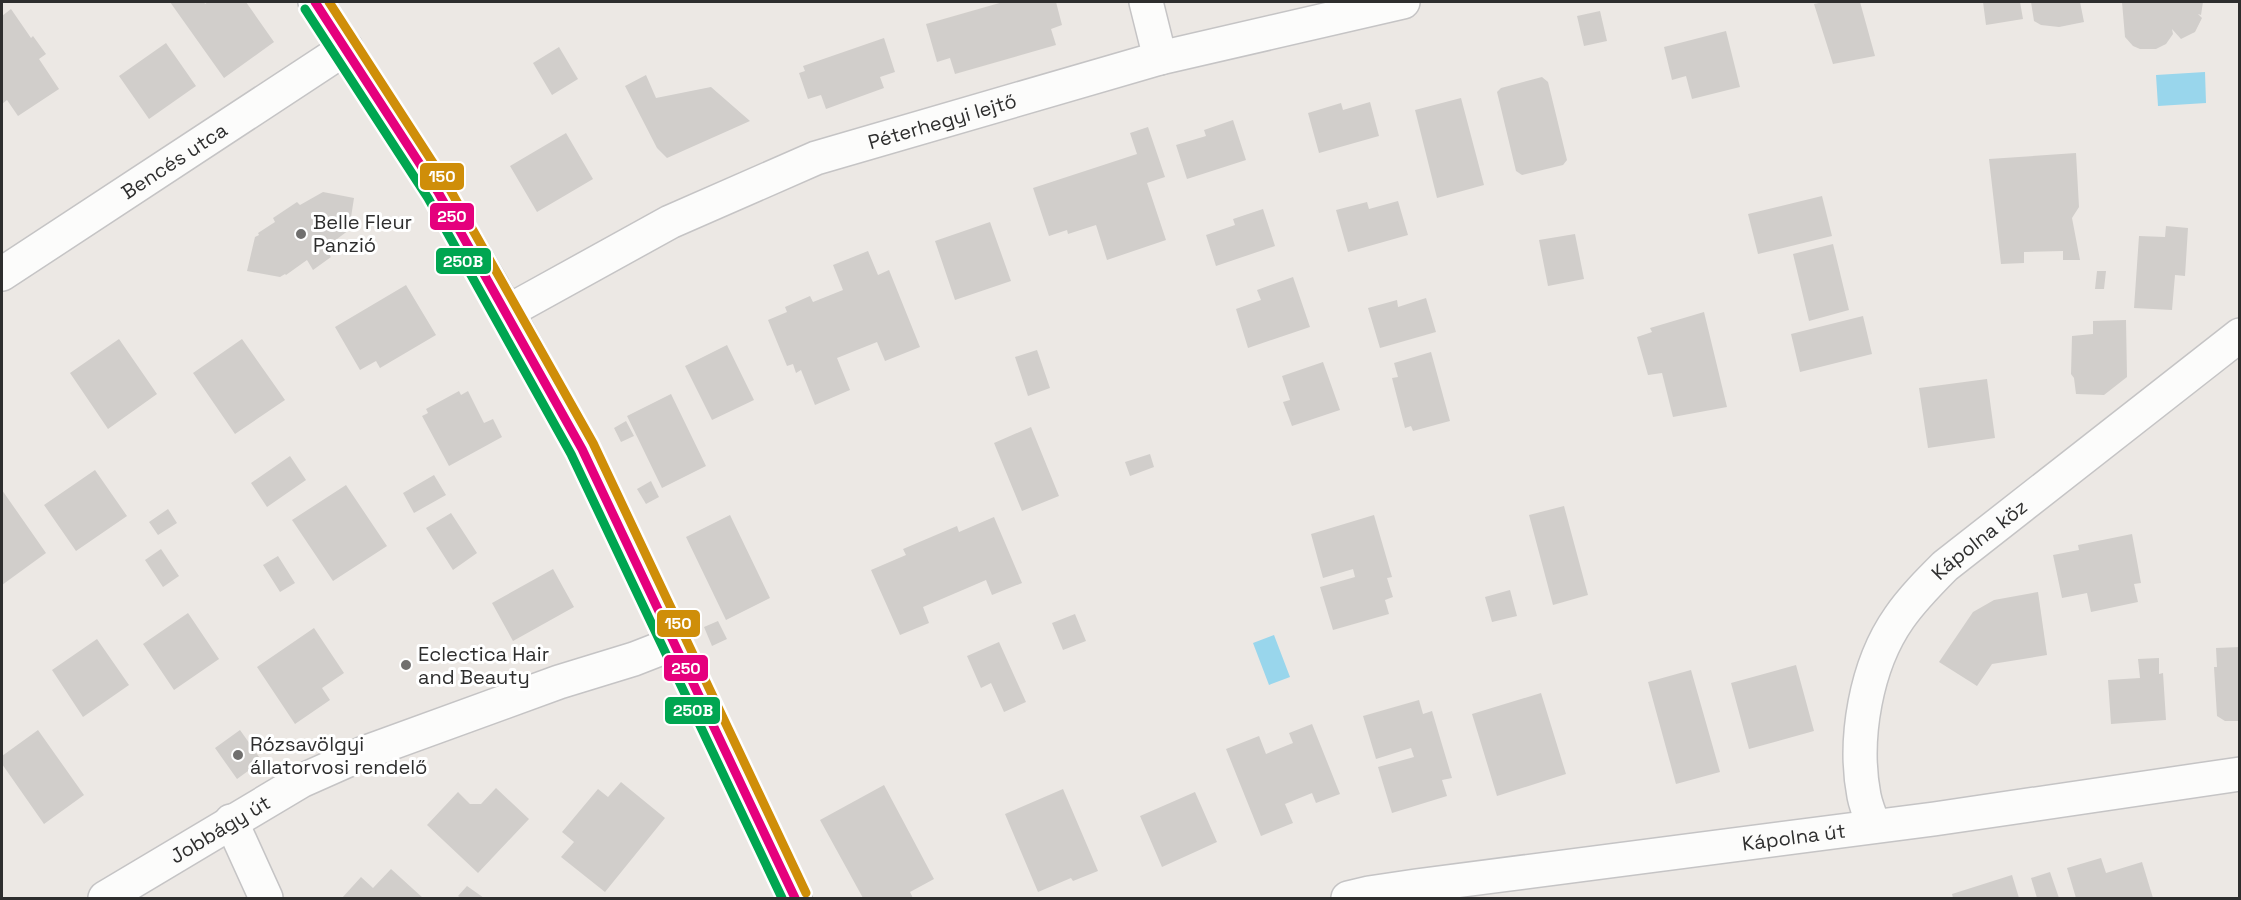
<svg xmlns="http://www.w3.org/2000/svg" width="2241" height="900" font-family="'Space Grotesk',sans-serif">
<rect width="100%" height="100%" fill="#ece8e4"/>
<!-- water -->
<path fill="#99d6ec" d="M2205,72L2206,103L2158,106L2156,75Z
M1274,635L1290,677L1269,685L1253,643Z"/>
<!-- building -->
<path fill="#d1cecb" d="M170,2H204L205,4L208,2H246L274,42L224,78Z
M1003,2H1056L1062,25L1051,29L1056,45L955,74L950,58L937,62L926,24Z
M1824,2H1860L1875,56L1833,64L1814,4Z
M1983,2H2020L2023,19L1986,25Z
M2031,2H2080L2084,22L2059,27L2041,25L2034,21Z
M2122,2H2203L2201,15L2198,14L2202,18L2195,32L2181,39L2172,29L2173,34L2166,44L2156,49H2140L2133,46L2125,37Z
M11,9L31,38L33,36L46,54L39,59L59,89L18,116L7,100L2,104V16Z
M1600,11L1607,41L1584,46L1577,16Z
M1726,31L1740,87L1692,99L1686,76L1672,80L1664,47Z
M884,38L895,72L880,77L884,88L826,109L821,95L808,99L799,73L805,71L803,66Z
M166,43L196,86L149,119L119,76Z
M559,47L578,79L552,95L533,63Z
M646,75L656,98L711,87L750,121L667,158L657,148L625,86Z
M1542,77L1548,82L1567,160L1563,165L1522,175L1516,171L1497,92L1501,88Z
M1461,98L1484,185L1437,198L1415,110Z
M1370,102L1379,136L1319,153L1308,113L1341,103L1343,110Z
M1233,120L1246,160L1187,179L1176,145L1206,136L1204,130Z
M1148,127L1165,177L1147,183L1166,240L1107,260L1096,225L1068,234L1067,230L1049,236L1033,188L1137,154L1130,133Z
M566,133L593,179L537,212L510,166Z
M2076,153L2079,207L2072,218L2080,260H2063V251L2024,252V263L2001,264L1989,159Z
M323,192L354,198L349,230L325,248L331,257L313,270L307,260L286,275L285,274L280,277L247,271L255,237L259,235L258,233L275,222L273,218L297,202L300,205Z
M1822,196L1832,236L1758,254L1748,214Z
M1398,201L1408,235L1348,252L1336,210L1367,202L1369,209Z
M1263,209L1275,246L1216,266L1206,235L1235,225L1233,219Z
M990,222L1011,281L955,300L935,241Z
M2166,226L2188,228L2185,276L2175,275L2172,310L2134,308L2139,236L2165,237Z
M1575,234L1584,279L1548,286L1539,240Z
M1833,244L1849,310L1809,321L1793,254Z
M868,251L878,275L889,270L920,347L885,361L877,342L837,358L850,390L815,405L801,370L796,373L793,364L787,366L768,320L787,312L785,307L810,296L813,302L843,290L833,265Z
M2097,271H2106L2104,289H2095Z
M1293,277L1310,327L1248,348L1236,309L1261,300L1257,290Z
M406,285L436,335L380,368L376,361L360,370L335,327Z
M1426,298L1436,332L1380,348L1368,308L1397,300L1398,307Z
M1704,312L1727,407L1673,417L1662,373L1648,375L1637,337L1652,332L1650,328Z
M1863,316L1872,354L1800,372L1791,334Z
M2126,320L2127,377L2104,395L2076,394L2074,378L2071,374L2072,336L2093,334V321Z
M119,339L157,394L108,429L70,373Z
M242,339L285,400L235,434L193,373Z
M727,345L754,400L712,420L685,366Z
M1037,350L1050,388L1028,396L1015,357Z
M1431,352L1450,421L1413,431L1411,426L1405,428L1392,378L1398,377L1394,363Z
M1323,362L1340,410L1292,426L1283,402L1290,400L1282,376Z
M1987,379L1995,438L1928,448L1919,388Z
M459,391L461,395L468,391L484,423L493,419L502,437L449,466L422,416L428,413L426,409Z
M671,394L706,466L662,488L627,416Z
M626,421L634,436L621,442L614,428Z
M1031,427L1059,496L1022,511L994,443Z
M1150,454L1154,467L1130,476L1125,462Z
M290,456L306,480L267,507L251,483Z
M95,470L127,516L76,551L44,505Z
M434,475L446,495L414,513L403,493Z
M651,481L659,497L646,504L637,489Z
M346,485L387,546L333,581L292,520Z
M2,490L46,553L2,585Z
M1564,506L1588,595L1553,605L1529,515Z
M168,509L177,523L158,535L149,522Z
M451,513L477,553L453,570L426,528Z
M730,515L770,598L726,620L686,537Z
M1374,515L1392,577L1387,578L1393,597L1385,600L1389,614L1333,630L1320,587L1355,577L1353,569L1323,578L1311,534Z
M994,517L1022,583L992,595L986,580L923,607L929,623L900,635L871,570L906,555L903,549L957,526L959,532Z
M2132,534L2141,583L2134,584L2138,602L2091,612L2087,593L2062,598L2053,555L2079,550L2078,545Z
M161,549L179,576L163,587L145,560Z
M278,556L295,583L280,592L263,565Z
M553,569L574,607L513,641L492,603Z
M1510,590L1517,616L1492,622L1485,597Z
M2038,592L2047,655L1992,664L1977,686L1939,662L1973,612L1994,600Z
M188,613L219,659L174,690L143,644Z
M1075,614L1086,641L1063,650L1052,623Z
M718,621L727,639L712,646L704,627Z
M314,628L344,673L322,688L330,700L295,724L257,667Z
M97,639L129,685L83,717L52,670Z
M999,642L1026,702L1004,712L991,683L981,688L967,656Z
M2240,647V721H2225L2217,716L2214,667H2217L2216,648Z
M2159,658V674L2163,673L2166,720L2111,724L2108,680L2140,678L2138,659Z
M1796,665L1814,731L1749,749L1731,683Z
M1691,670L1720,772L1676,784L1648,682Z
M1541,693L1566,774L1497,796L1472,714Z
M1419,700L1423,714L1432,711L1452,778L1442,780L1447,796L1392,813L1378,767L1414,757L1411,748L1376,759L1363,716Z
M1312,724L1340,794L1316,803L1312,793L1285,804L1293,823L1261,836L1226,749L1259,736L1266,754L1293,743L1289,733Z
M38,730L84,795L44,824L2,764V756Z
M240,730L262,761L237,779L215,748Z
M621,782L665,818L605,892L561,857L574,842L562,832L598,789L608,797Z
M884,785L934,879L910,892L913,898H863L820,820Z
M496,788L529,819L478,873L427,825L458,792L470,804H481Z
M1063,789L1098,871L1073,881L1071,878L1038,892L1005,814Z
M1195,792L1217,842L1162,867L1140,816Z
M2101,858L2106,873L2142,862L2153,898H2076L2067,868Z
M391,869L423,898H342L361,877L373,888Z
M2050,872L2059,898H2037L2031,878Z
M2012,875L2019,898H1953L1952,894Z
M467,886L484,898H461L458,896Z"/>
<g fill="none" stroke-linecap="round" stroke-linejoin="round">
<defs>
<g id="minor">
<path d="M315,2L438,192L507,312L582,449L795,898"/>
<path d="M1146,2L1160,58"/>
<path id="s1" d="M2,274L346,48"/>
<path id="s2" d="M507,312L670,222L816,158L1160,58L1403,2"/>
<path d="M231,821L266,898"/>
<path id="s3" d="M1874,826C1870,816 1866,806 1864,796C1853,739 1866,665 1899,618C1912,599 1929,582 1945,566L2240,335"/>
<path id="s4" d="M105,898L301,781L364,753L559,682L634,659L675,643"/>
<path id="s5" d="M1348,898L1369,893L1416,886L1934,819L2240,774"/>
</g>
</defs>
<!-- minor casing -->
<use href="#minor" stroke="#c5c4c5" stroke-width="36"/>
<!-- minor -->
<use href="#minor" stroke="#fcfcfb" stroke-width="33"/>
<defs>
<path id="bus-1" d="M315,2L438,192L582,449L795,898"/>
<path id="bus-2" d="M305,9L428,198L571,454L782,898"/>
<path id="bus-3" d="M329,2L448,186L593,443L806,893"/>
</defs>
<!-- bus-1 casing -->
<use href="#bus-1" stroke="#fff" stroke-width="14"/>
<!-- bus-2 casing -->
<use href="#bus-2" stroke="#fff" stroke-width="14"/>
<!-- bus-3 casing -->
<use href="#bus-3" stroke="#fff" stroke-width="14"/>
<!-- bus-1 -->
<use href="#bus-1" stroke="#e5007d" stroke-width="9"/>
<!-- bus-2 -->
<use href="#bus-2" stroke="#00a651" stroke-width="9"/>
<!-- bus-3 -->
<use href="#bus-3" stroke="#cf8e09" stroke-width="9"/>
</g>
<!-- markers -->
<g fill="#706f6e" stroke="#fff" stroke-width="2">
<circle cx="301" cy="234" r="6"/>
<circle cx="406" cy="665" r="6"/>
<circle cx="238" cy="755" r="6"/>
</g>
<g text-anchor="middle" dominant-baseline="central" stroke-width="6" stroke-linejoin="round" paint-order="stroke">
<!-- street labels -->
<g font-size="20" fill="#2e2e2e" stroke="#fff">
<text stroke="none"><textPath href="#s2" startOffset="477">Péterhegyi lejtő</textPath></text>
<text stroke="none"><textPath href="#s1" startOffset="206">Bencés utca</textPath></text>
<text stroke="none"><textPath href="#s3" startOffset="330">Kápolna köz</textPath></text>
<text stroke="none"><textPath href="#s4" startOffset="134">Jobbágy út</textPath></text>
<text stroke="none"><textPath href="#s5" startOffset="450">Kápolna út</textPath></text>
</g>
<!-- poi labels -->
<g font-size="20" fill="#2e2e2e" stroke="#fff" text-anchor="start">
<text x="313" y="222">Belle Fleur<tspan x="313" dy="23">Panzió</tspan></text>
<text x="418" y="654">Eclectica Hair<tspan x="418" dy="23">and Beauty</tspan></text>
<text x="250" y="744">Rózsavölgyi<tspan x="250" dy="23">állatorvosi rendelő</tspan></text>
</g>
</g>
<g stroke="#fff" stroke-width="2">
<rect x="419" y="162" width="46" height="29" rx="6" fill="#cf8e09"/>
<rect x="429" y="202" width="46" height="29" rx="6" fill="#e5007d"/>
<rect x="435" y="247" width="57" height="28" rx="6" fill="#00a651"/>
<rect x="656" y="609" width="45" height="29" rx="6" fill="#cf8e09"/>
<rect x="663" y="654" width="46" height="28" rx="6" fill="#e5007d"/>
<rect x="664" y="696" width="57" height="29" rx="6" fill="#00a651"/>
</g>
<g font-size="16" text-anchor="middle" font-weight="bold" fill="#fff">
<text x="442" y="182">150</text>
<text x="452" y="222">250</text>
<text x="463" y="267">250B</text>
<text x="678" y="629">150</text>
<text x="686" y="674">250</text>
<text x="693" y="716">250B</text>
</g>
<!-- border -->
<rect width="2241" height="900" fill="none" stroke="#2e2e2e" stroke-width="6"/>
</svg>
